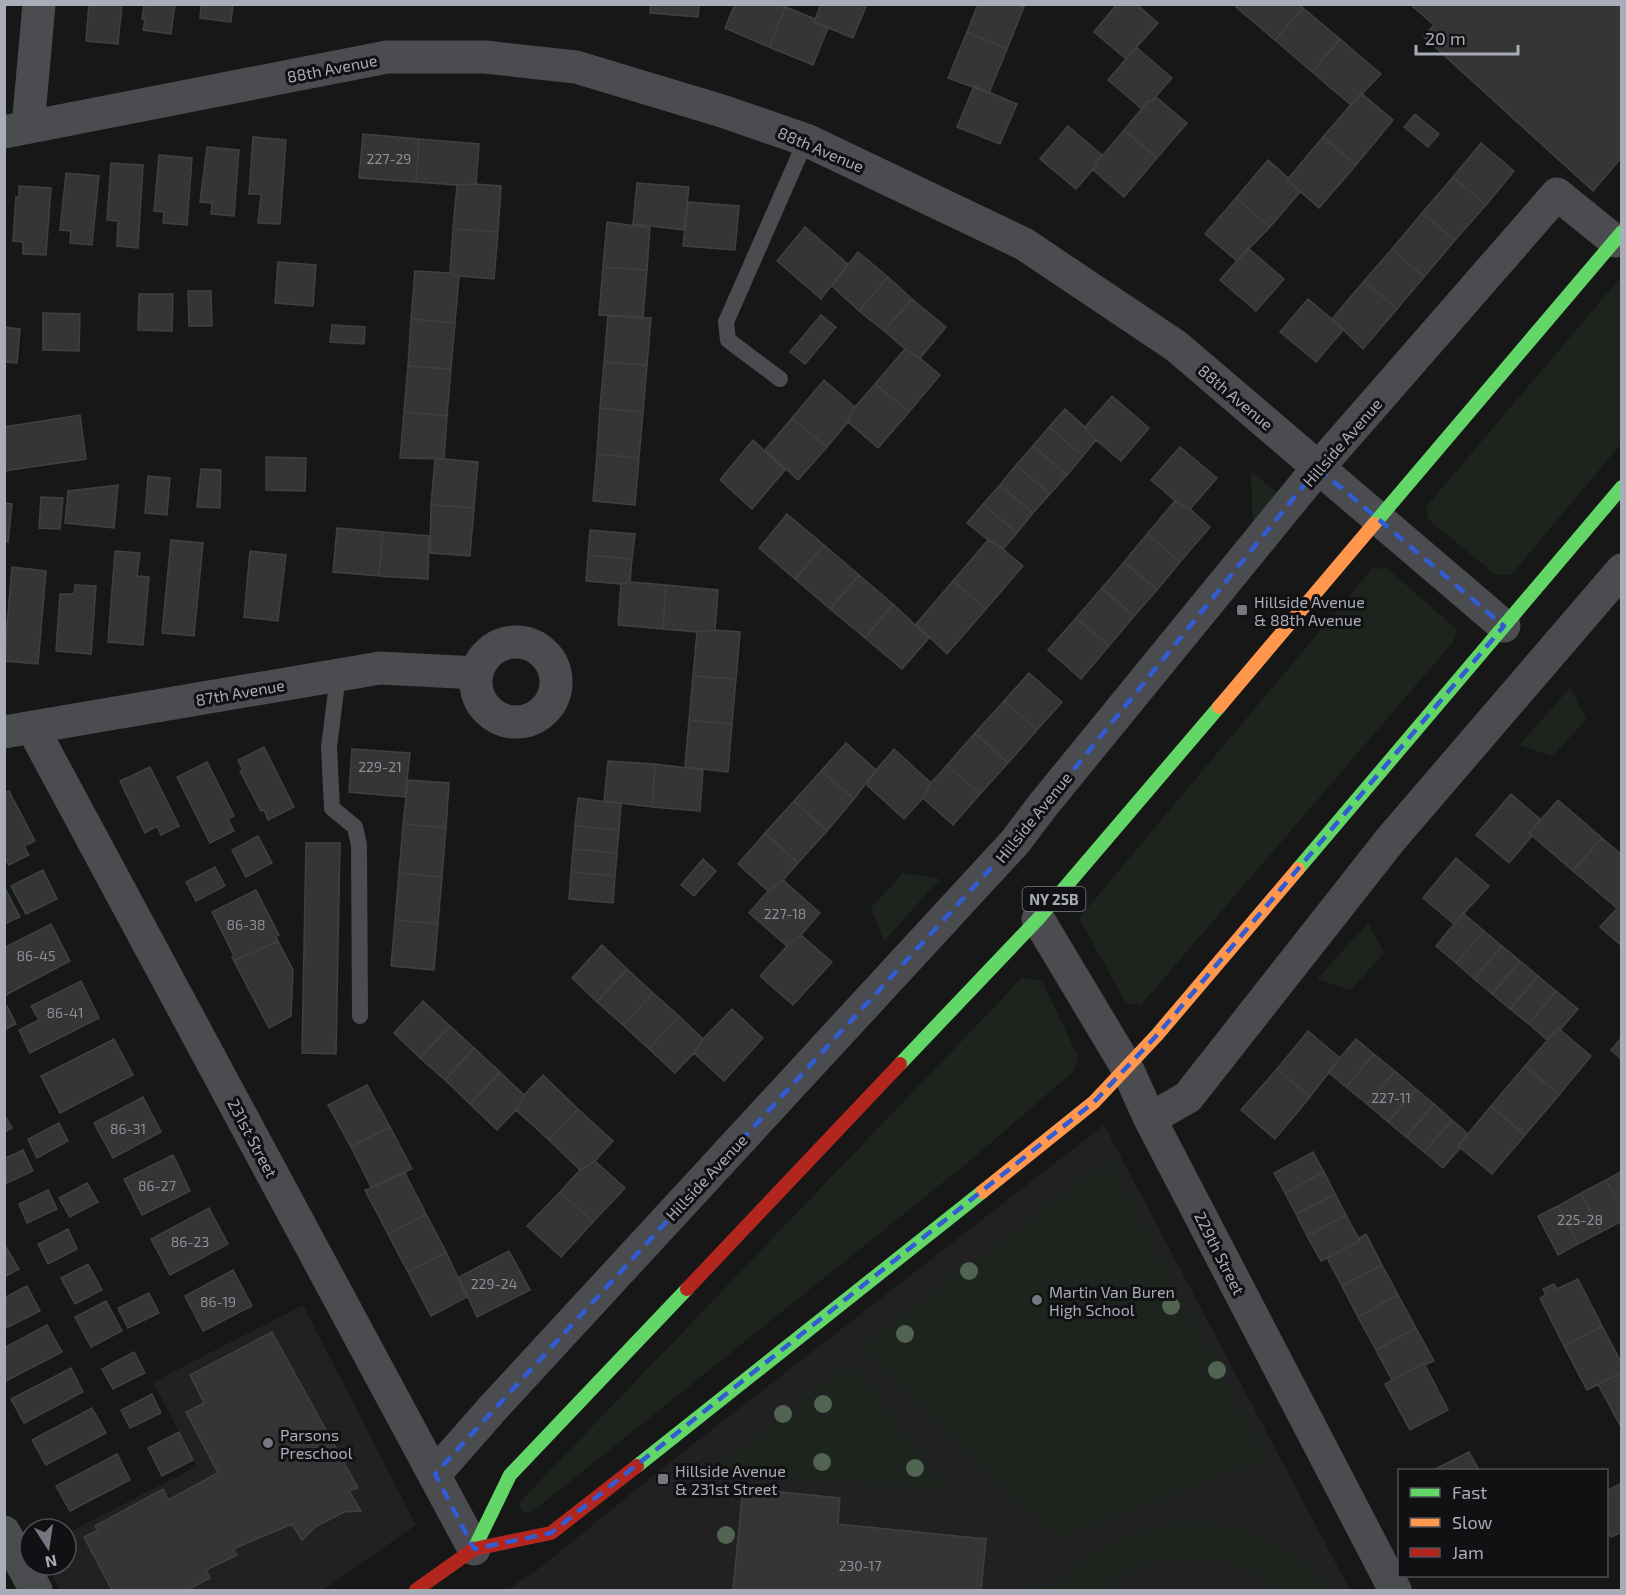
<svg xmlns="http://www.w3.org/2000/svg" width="1626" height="1595" font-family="'Exo 2',sans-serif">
<rect width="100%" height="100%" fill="#171717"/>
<!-- built -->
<path fill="#212123" d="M1104,1125L1350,1590H507L541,1567L665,1466Z
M303,1305L416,1525L323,1590H60L46,1565H66V1534L197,1466L153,1382Z"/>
<!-- green -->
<path fill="#1d241e" d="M1621,277V444L1511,575H1496L1429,520L1426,507Z
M1251,471L1280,495L1253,528Z
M1387,568L1457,630L1453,642L1141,1005L1126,1003L1079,918L1372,569Z
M1570,688L1586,719L1553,756L1519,745Z
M903,873L940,879L884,941L871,908Z
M1368,923L1384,953L1351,990L1317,979Z
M1022,978L1042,981L1078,1057L1075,1070L971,1160L532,1512L523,1513L518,1504Z
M1109,1159L1267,1459L1057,1539L859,1347Z
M851,1362L950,1490L712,1470Z
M1191,1522C1243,1524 1300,1545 1329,1590H1281L1253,1571L1231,1563L1208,1559L1182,1558L1161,1560L1139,1567L1118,1578L1101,1590H1023V1584L1057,1587C1091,1545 1138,1526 1191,1522Z"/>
<!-- building -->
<path fill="#353536" stroke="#3f4043" stroke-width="1.5" d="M89,4H122L118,44L86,41Z
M144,4H175L171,34L143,30L145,20L142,19Z
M201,4H233L231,22L200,18Z
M651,4H699L698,17L650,13Z
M735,4H780L786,7L769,47L725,28Z
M821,4H867L853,38L814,22Z
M978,4H1017L1024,7L1007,49L967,32Z
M1117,4H1136L1158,23L1126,59L1094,32Z
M1239,4H1299L1303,8L1275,40L1236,7Z
M1410,4H1622V157L1593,191L1424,37L1434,25Z
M786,7L815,19L814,22L828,28L813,65L769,47Z
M1303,8L1340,39L1312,72L1275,40Z
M967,32L1007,49L989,93L948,78Z
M1340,39L1381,74L1351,105L1312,72Z
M1136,47L1172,78L1151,102L1149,100L1142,109L1108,80Z
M974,86L1017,104L1000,144L957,127Z
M1361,93L1393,120L1356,165L1323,137Z
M1156,97L1187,123L1157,158L1124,130L1149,100L1151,102Z
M1415,114L1439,134L1428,147L1404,127Z
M1068,126L1102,155L1096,163L1097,165L1076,189L1040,159Z
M1124,130L1157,158L1124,197L1093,170L1097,165L1096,163Z
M363,134L419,139L416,182L359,178Z
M253,137L286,140L280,224L258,223L261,194H249Z
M1323,137L1356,165L1319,208L1287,180Z
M419,139L479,144L476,184L457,185L416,182Z
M1481,143L1514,171L1486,205L1453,177Z
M207,147L239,150L234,216L211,214L212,203L200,202Z
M159,155L192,158L187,225L163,223L164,212L154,211Z
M1268,160L1288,178L1287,180L1300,192L1270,227L1236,198Z
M111,163L143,165L138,248L117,246L118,221L107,220Z
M66,173L99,176L92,245L70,243L71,231L60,230Z
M1453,177L1486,205L1455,240L1422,213Z
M637,183L689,187L684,230L633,224Z
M476,184L501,186L498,232L453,229L457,185Z
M19,186L51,188L46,255L23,254V242L13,241L16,197H19Z
M1236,198L1270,227L1237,261L1205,234Z
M688,202L739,206L735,250L683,246Z
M1422,213L1455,240L1424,277L1392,249Z
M607,222L650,228L647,270L603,267Z
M805,227L848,264L821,299L777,261Z
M453,229L498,232L494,279L459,276L450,273Z
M1248,248L1284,279L1256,311L1220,280Z
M1392,249L1424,277L1397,309L1364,281Z
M858,252L888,277L859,311L832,286Z
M278,262L316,265L313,306L275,303Z
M603,267L647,270L643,317L599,315Z
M415,271L450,273L459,276L455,323L411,319Z
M888,277L912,299L884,331L859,311Z
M1364,281L1397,309L1363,349L1332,319Z
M188,291H211L212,326H189Z
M139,294H173L172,331L138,330Z
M912,299L946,327L920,358L905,349L884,331Z
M1308,299L1344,329L1316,362L1280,332Z
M43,313L80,314L79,351L43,350Z
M821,315L836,327L805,364L790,352Z
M608,316L651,318L647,365L604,362Z
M411,319L455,323L451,369L408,366Z
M332,325L365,327L364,344L330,342Z
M4,327L20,329L17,363L4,362Z
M905,349L920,358L940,375L909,412L875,384Z
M604,362L647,365L643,412L600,408Z
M408,366L451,369L447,416L404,412Z
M824,380L855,407L848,422L827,447L792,418Z
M875,384L909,412L878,448L848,422L855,407Z
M1112,396L1149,428L1121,461L1096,440L1085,427Z
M600,408L643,412L639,458L597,454Z
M1065,409L1085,427L1096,440L1083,456L1049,427Z
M404,412L447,416L444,459L400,458Z
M80,415L86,459L4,471V427Z
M792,418L827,447L798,480L765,450Z
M1049,427L1083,456L1067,475L1033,446Z
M753,440L785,470L752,509L720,480Z
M1033,446L1067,475L1050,494L1016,465Z
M1180,447L1217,478L1190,509L1175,501L1151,480Z
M597,454L639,458L635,505L593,501Z
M266,457L306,458L305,491L266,490Z
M444,459L478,462L474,508L431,505L435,460Z
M1016,465L1050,494L1033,513L1000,485Z
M201,469L221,470L220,508L197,507Z
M148,476L170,478L167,515L145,513Z
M118,485L114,528L65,523L68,491Z
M1000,485L1033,513L1017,533L983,504Z
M41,497L63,498L60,529L39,528Z
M1175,501L1190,509L1210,527L1180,562L1147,534Z
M4,503L12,504L8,542H4Z
M983,504L1017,533L1003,549L988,540L967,523Z
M431,505L474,508L470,556L430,553Z
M787,514L824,545L795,579L759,548Z
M337,528L383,532L379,576L333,572Z
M590,530L635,534L632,559L588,555Z
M383,532L429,536L428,579L379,576Z
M1147,534L1180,562L1157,590L1124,562Z
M171,540L203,543L194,636L162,633Z
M988,540L1003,549L1023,566L986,609L953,581Z
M824,545L859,575L830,609L795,579Z
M115,551L140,553L137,576L149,577L143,645L108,642Z
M250,551L286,555L278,621L244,617Z
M588,555L632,559L630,582L621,584L586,581Z
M1124,562L1157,590L1134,616L1102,588Z
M12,567L46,571L38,664L4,661Z
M859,575L893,604L865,638L830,609Z
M953,581L986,609L947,654L916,624Z
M630,582L666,585L663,629L618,625L621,584Z
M75,585L96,586L91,654L56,651L60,594H74Z
M666,585L718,590L715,630L697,632L663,629Z
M1102,588L1134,616L1109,646L1076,618Z
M893,604L929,638L902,669L865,638Z
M1076,618L1109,646L1081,679L1048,650Z
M715,630L740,632L736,679L693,676L697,632Z
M1029,673L1062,702L1037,730L1004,701Z
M693,676L736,679L732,724L689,720Z
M1004,701L1037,730L1008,763L975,733Z
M689,720L732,724L728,772L685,767Z
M975,733L1008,763L980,794L947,765Z
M846,743L876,770L854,799L821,771Z
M264,747L294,807L268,820L264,810L261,811L240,771L243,770L238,760Z
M352,749L410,753L405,797L349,792Z
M894,749L931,783L923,798L904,819L867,785L876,770Z
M608,761L655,764L652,807L604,801Z
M207,762L234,816L228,819L234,831L210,843L177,777Z
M655,764L703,770L700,811L652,807Z
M947,765L980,794L953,825L923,798L931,783Z
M150,767L179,826L161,835L157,826L145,833L120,781Z
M821,771L854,799L827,831L794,801Z
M408,780L449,783L446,828L403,824Z
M9,791L35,841L24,846L29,855L9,865L4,856V793Z
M1511,794L1541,820L1529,833L1532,836L1509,863L1476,835Z
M578,798L621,804L619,830L575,826Z
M1558,800L1602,838L1573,871L1529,833Z
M794,801L827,831L798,863L765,833Z
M403,824L446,828L442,877L399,873Z
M575,826L619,830L617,853L573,849Z
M765,833L798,863L783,880L768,891L738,864Z
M258,836L272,863L246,877L232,850Z
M1602,838L1622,855V903L1617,908L1573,871Z
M306,843H340L336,1054L302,1053Z
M573,849L617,853L615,876L571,872Z
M1456,858L1489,886L1454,924L1423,898Z
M703,859L716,871L694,896L681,885Z
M215,867L225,886L196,901L186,882Z
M43,870L57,899L26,914L11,886Z
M571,872L615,876L613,903L569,899Z
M399,873L442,877L438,924L395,920Z
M783,880L820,913L801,935L787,946L749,913L768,891Z
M6,890L20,917L4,924V891Z
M256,890L279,935L276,937L278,941L234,961L232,957L234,956L212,912Z
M1622,903V946L1600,927Z
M1463,913L1484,931L1456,963L1436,946Z
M395,920L438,924L434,970L391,966Z
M51,924L70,961L4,996V948Z
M1484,931L1502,946L1474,979L1456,963Z
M801,935L832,962L793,1005L760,976L787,946Z
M278,941L293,970L291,1016L269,1028L234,961Z
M602,945L627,969L597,1002L572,978Z
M1502,946L1520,961L1492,994L1474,979Z
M1520,961L1538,976L1510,1009L1492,994Z
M627,969L653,993L623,1025L597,1002Z
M1538,976L1556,991L1529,1024L1510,1009Z
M81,981L99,1018L30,1053L19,1030L39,1020L31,1006Z
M1556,991L1578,1009L1560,1030L1558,1028L1547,1040L1529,1024Z
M653,993L679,1016L649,1049L623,1025Z
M423,1001L450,1026L420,1058L394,1033Z
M7,1006L16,1024L4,1030V1007Z
M732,1009L763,1038L724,1081L694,1053L703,1039Z
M679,1016L703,1039L694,1053L675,1073L649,1049Z
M450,1026L474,1048L445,1080L420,1058Z
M1558,1028L1591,1056L1559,1095L1525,1066Z
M1308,1031L1340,1058L1310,1097L1277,1069Z
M1622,1037V1060L1611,1050Z
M114,1039L133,1075L60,1113L41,1076Z
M1356,1039L1374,1054L1346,1087L1328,1072Z
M474,1048L500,1072L470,1104L445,1080Z
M1374,1054L1395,1071L1367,1104L1346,1087Z
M1525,1066L1559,1095L1525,1135L1491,1106Z
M1277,1069L1310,1097L1275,1139L1241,1110Z
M1395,1071L1416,1089L1388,1122L1367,1104Z
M500,1072L524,1095L516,1110L497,1130L470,1104Z
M543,1075L578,1109L549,1140L516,1110L524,1095Z
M367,1085L390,1127L351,1147L328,1105Z
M1416,1089L1434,1104L1406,1137L1388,1122Z
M143,1097L161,1132L113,1158L94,1123Z
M1434,1104L1452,1120L1424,1152L1406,1137Z
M1491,1106L1525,1135L1492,1174L1458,1146Z
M578,1109L613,1141L595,1161L580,1170L549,1140Z
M4,1114L12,1128L4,1132Z
M1452,1120L1468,1134L1458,1146L1460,1148L1443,1168L1424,1152Z
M59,1123L68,1141L37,1158L28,1139Z
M390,1127L412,1169L371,1187L351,1147Z
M23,1150L33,1171L7,1183L4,1177V1159Z
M1313,1152L1324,1172L1285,1193L1274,1173Z
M173,1155L190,1191L142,1215L124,1179Z
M595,1161L625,1188L593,1222L560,1192L580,1170Z
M1622,1171V1209L1606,1180Z
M1324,1172L1335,1194L1296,1214L1285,1193Z
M405,1173L426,1214L388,1234L365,1190Z
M1606,1180L1622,1209V1221L1601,1232L1581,1193Z
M87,1183L98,1202L70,1217L59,1198Z
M48,1190L57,1209L27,1223L19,1204Z
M560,1192L593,1222L561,1257L527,1226Z
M1581,1193L1601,1232L1578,1244L1558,1206Z
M1335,1194L1346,1215L1307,1236L1296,1214Z
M1558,1206L1578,1244L1558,1255L1538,1216Z
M209,1208L228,1244L170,1275L151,1239Z
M426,1214L446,1252L408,1272L388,1234Z
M1346,1215L1360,1241L1321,1261L1307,1236Z
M68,1229L77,1249L48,1264L38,1244Z
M1366,1234L1382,1265L1342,1286L1327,1258L1360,1241L1359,1238Z
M4,1244L19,1269L4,1277Z
M509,1251L530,1290L477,1317L459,1277Z
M446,1252L467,1297L431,1316L408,1272Z
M88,1264L102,1290L75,1304L61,1278Z
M1382,1265L1398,1295L1358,1317L1342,1286Z
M233,1270L252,1306L203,1331L185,1296Z
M1578,1279L1602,1326L1564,1346L1540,1298L1546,1295L1543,1289L1554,1284L1557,1289Z
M27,1286L40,1311L4,1329V1298Z
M149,1293L159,1313L128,1328L118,1308Z
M1398,1295L1416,1328L1376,1350L1358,1317Z
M106,1301L122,1331L91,1347L75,1317Z
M47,1325L62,1352L4,1382V1348Z
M1602,1326L1622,1364V1372L1587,1390L1564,1346Z
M1416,1328L1434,1361L1425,1365L1424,1363L1392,1380L1376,1350Z
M272,1332L358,1488L349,1491L361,1511L344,1512L315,1527L302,1540L292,1524L233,1549L237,1555L206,1570L210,1578L187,1590H112L84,1537L98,1530L95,1526L163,1489L168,1500L218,1473L186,1412L204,1403L190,1375Z
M134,1352L145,1373L113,1389L102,1369Z
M1424,1363L1448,1410L1410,1430L1385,1384Z
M71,1368L83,1392L24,1423L11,1399Z
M1622,1372V1427H1621L1598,1384Z
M152,1394L161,1413L130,1428L121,1410Z
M92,1408L106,1433L46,1465L32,1440Z
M179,1432L193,1460L162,1476L148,1448Z
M1469,1452L1479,1470H1433Z
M117,1454L130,1480L70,1511L56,1486Z
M1622,1483V1532L1611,1537L1606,1530V1491Z
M743,1488L840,1498L838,1524L986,1539L981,1590H733Z"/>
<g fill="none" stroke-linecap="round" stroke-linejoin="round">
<!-- lane -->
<path stroke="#4b4c50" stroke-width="16" d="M780,379L728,340L726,322L806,140
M338,675L329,747L332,808L355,827L359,845L360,1016"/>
<!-- street -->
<path stroke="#4b4c50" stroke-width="33" d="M28,127L39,4
M4,132L387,57H485L576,67L722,111L806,140L1024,244L1176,346L1504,626
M476 682a40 40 0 1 1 80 0a40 40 0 1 1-80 0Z
M32,727L474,1549
M4,732L380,668L477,673
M1038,919L1126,1066L1150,1119L1395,1590
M1150,1119L1188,1097L1391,839L1622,570
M435,1474L492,1409L1015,842L1043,805L1318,468L1557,194L1615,241
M4,1532L36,1590"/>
<!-- fast -->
<path stroke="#63d668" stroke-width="14" d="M1374,524L1622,232
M1298,869L1622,487
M900,1064L1038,919L1219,707
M637,1466L982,1192
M474,1549L510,1475L687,1289"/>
<!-- slow -->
<path stroke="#ff974d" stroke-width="14" d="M1219,707L1374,524
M982,1192L1094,1102L1157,1035L1298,869"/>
<!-- jam -->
<path stroke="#b3261e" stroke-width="14" d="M687,1289L900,1064
M416,1590L474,1549L551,1533L637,1466"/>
</g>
<!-- trees -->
<g fill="#506451">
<circle cx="969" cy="1271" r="9"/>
<circle cx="1171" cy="1306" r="9"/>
<circle cx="905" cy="1334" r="9"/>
<circle cx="1217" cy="1370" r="9"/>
<circle cx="823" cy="1404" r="9"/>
<circle cx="783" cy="1414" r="9"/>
<circle cx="822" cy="1462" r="9"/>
<circle cx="915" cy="1468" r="9"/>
<circle cx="726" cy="1535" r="9"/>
</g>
<!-- marked area -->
<path fill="none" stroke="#325cd3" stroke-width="4.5" stroke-dasharray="12 8" stroke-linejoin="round" d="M1318,468L1504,626L1157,1035L1094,1102L551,1533L474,1549L435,1474L1015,842Z"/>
<!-- markers -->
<g fill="#757880" stroke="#111113" stroke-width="2">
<rect x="1236" y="604" width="12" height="12" rx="3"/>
<circle cx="1037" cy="1300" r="6"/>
<circle cx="268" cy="1443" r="6"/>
<rect x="657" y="1473" width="12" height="12" rx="3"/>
</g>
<g text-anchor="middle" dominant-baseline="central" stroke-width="6" stroke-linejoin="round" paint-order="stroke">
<!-- number labels -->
<g font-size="14" fill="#8b8f98">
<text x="389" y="158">227-29</text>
<text x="380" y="766">229-21</text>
<text x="785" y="913">227-18</text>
<text x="246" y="924">86-38</text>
<text x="36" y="955">86-45</text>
<text x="65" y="1012">86-41</text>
<text x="1391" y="1097">227-11</text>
<text x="128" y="1128">86-31</text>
<text x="157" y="1185">86-27</text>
<text x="1580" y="1219">225-28</text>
<text x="190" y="1241">86-23</text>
<text x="494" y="1283">229-24</text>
<text x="218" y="1301">86-19</text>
<text x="860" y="1565">230-17</text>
</g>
<!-- shield labels -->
<rect fill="#111113" stroke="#7b7e86" stroke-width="1.5" x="1022.5" y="887" width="63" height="24" rx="4.5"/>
<g font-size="15" font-weight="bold" fill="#a8adb8">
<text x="1054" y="899">NY 25B</text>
</g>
<!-- street labels -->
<g font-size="16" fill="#a8adb8" stroke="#111113">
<text transform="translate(332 68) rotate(-11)">88th Avenue</text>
<text transform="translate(821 149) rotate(23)">88th Avenue</text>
<text transform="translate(1236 397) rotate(40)">88th Avenue</text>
<text transform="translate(1342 442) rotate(-49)">Hillside Avenue</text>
<text transform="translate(240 692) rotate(-10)">87th Avenue</text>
<text transform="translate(1033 817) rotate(-51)">Hillside Avenue</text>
<text transform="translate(253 1138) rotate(62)">231st Street</text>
<text transform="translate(706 1177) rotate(-47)">Hillside Avenue</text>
<text transform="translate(1220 1253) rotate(63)">229th Street</text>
</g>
<!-- poi labels -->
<g font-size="16" fill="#a8adb8" stroke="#111113" text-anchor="start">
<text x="1254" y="601">Hillside Avenue<tspan x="1254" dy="18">&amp; 88th Avenue</tspan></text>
<text x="1049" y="1291">Martin Van Buren<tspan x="1049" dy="18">High School</tspan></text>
<text x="280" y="1434">Parsons<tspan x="280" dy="18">Preschool</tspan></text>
<text x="675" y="1470">Hillside Avenue<tspan x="675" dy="18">&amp; 231st Street</tspan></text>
</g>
</g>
<!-- border -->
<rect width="1626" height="1595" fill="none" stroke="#a8adb8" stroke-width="12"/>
<!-- legend -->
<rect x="1398" y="1469" width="210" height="108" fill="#111113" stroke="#4d4f55" stroke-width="1.5"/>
<rect x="1410" y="1488" width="30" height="9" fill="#63d668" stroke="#4d4f55" stroke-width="1.5"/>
<text x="1452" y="1499" font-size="18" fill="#a8adb8">Fast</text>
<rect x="1410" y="1518" width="30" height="9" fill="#ff974d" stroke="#4d4f55" stroke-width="1.5"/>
<text x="1452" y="1529" font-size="18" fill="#a8adb8">Slow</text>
<rect x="1410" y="1548" width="30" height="9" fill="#b3261e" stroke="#4d4f55" stroke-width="1.5"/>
<text x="1452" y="1559" font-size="18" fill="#a8adb8">Jam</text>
<!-- north arrow -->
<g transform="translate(48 1547) rotate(168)"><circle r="28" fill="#111113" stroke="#4d4f55" stroke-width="1.5"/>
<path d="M0-4.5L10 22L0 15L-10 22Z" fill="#757880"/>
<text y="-9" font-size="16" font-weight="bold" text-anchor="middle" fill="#a8adb8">N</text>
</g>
<!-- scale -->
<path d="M1416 45v9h102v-9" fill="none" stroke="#a8adb8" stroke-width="3"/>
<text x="1425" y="45" font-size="18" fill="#a8adb8" stroke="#111113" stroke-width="4.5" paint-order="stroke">20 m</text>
</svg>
